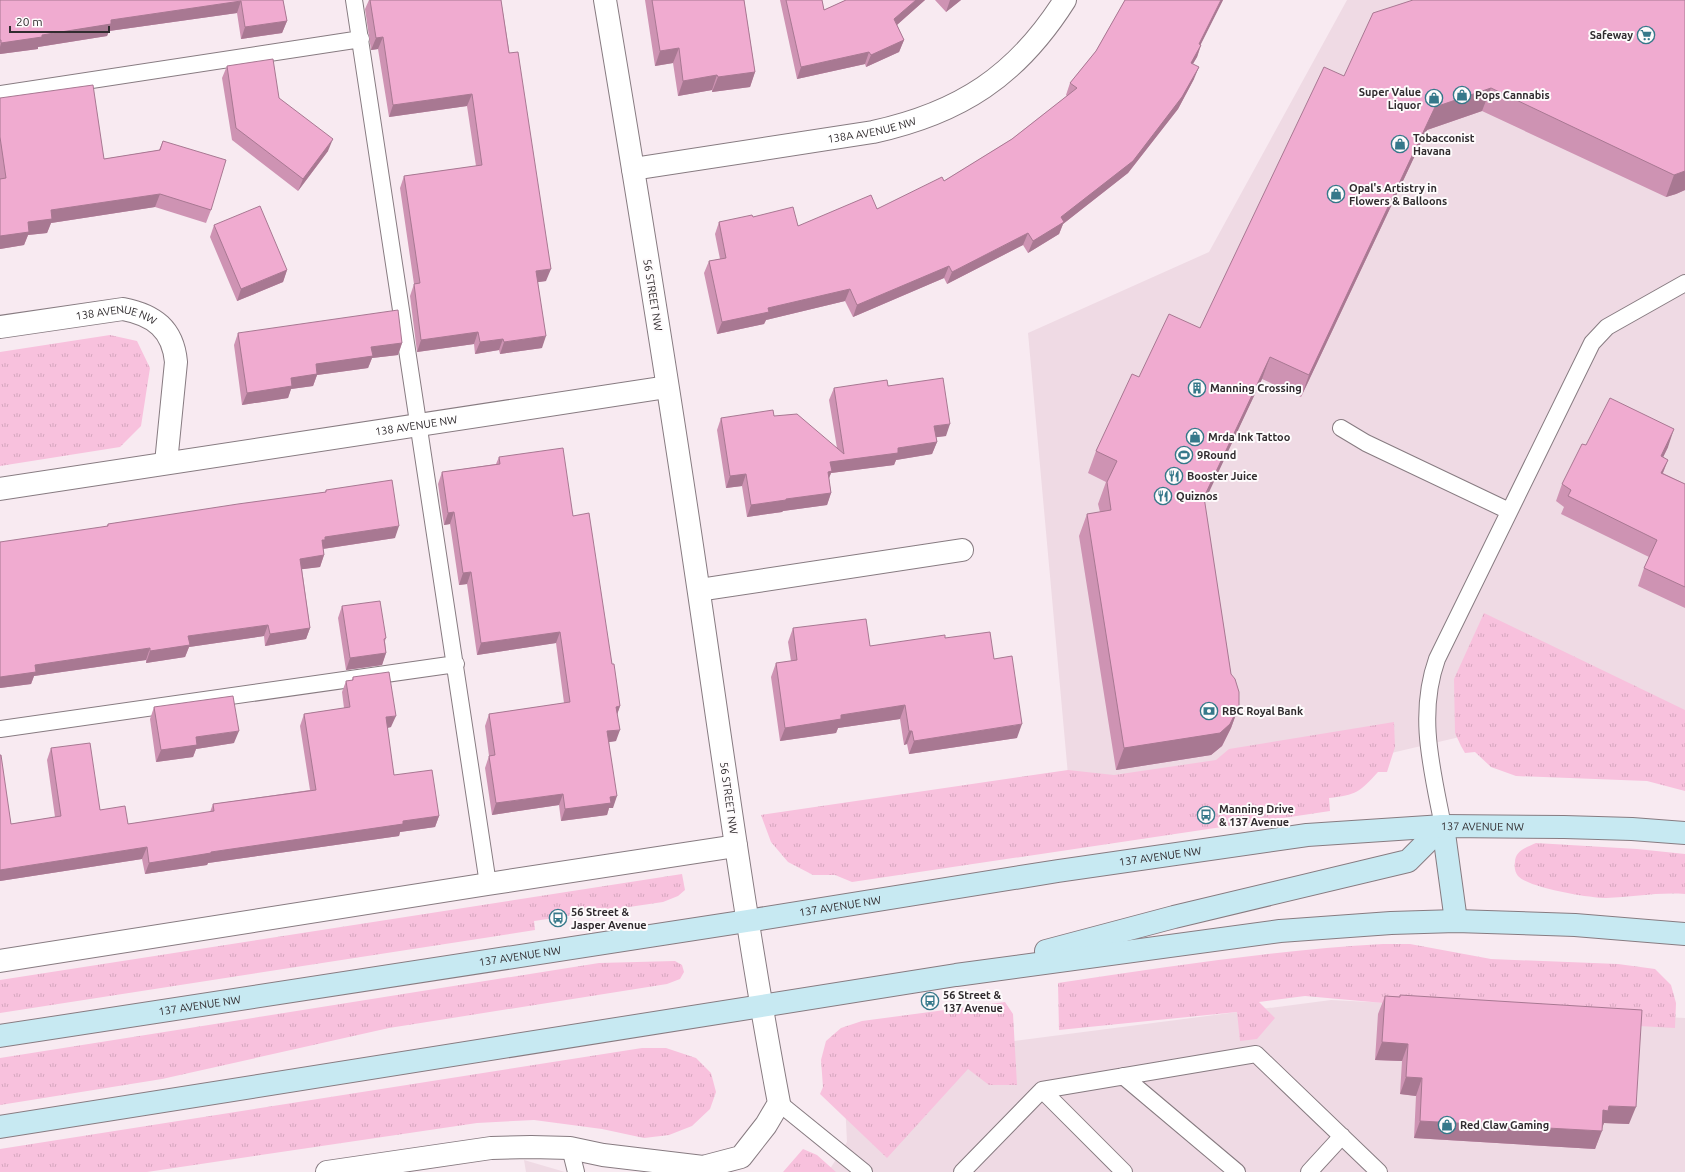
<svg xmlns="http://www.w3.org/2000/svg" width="1685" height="1172" font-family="Ubuntu,sans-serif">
<defs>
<pattern id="grass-tufts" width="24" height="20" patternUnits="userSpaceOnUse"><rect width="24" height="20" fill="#f8c1dd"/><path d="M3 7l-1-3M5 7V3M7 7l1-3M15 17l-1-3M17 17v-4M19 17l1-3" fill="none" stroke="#d5a6be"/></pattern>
</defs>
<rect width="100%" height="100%" fill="#f8eaf1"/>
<!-- built -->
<path fill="#efdae4" d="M1347,0H1685V756L1511,725L1387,754L1070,797L1028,333L1209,252Z
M1331,1000L1685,1018V1172H828L847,1142L843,1063Z
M524,1160L565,1172H526Z"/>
<!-- grass -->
<path fill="url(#grass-tufts)" d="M110,335L137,341L150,368L141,426L120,447L0,466V352Z
M1484,613L1685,710V791L1647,781L1516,776L1491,767L1475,752L1465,753L1461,746L1455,733L1454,679Z
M1394,722L1395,747L1387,772H1378C1360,792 1356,795 1329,798L1330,811L852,882L835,875H813L788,862L771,842L761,815L1068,770L1114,775L1216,760L1229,749Z
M1536,843L1637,849L1685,854V894C1659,892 1632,897 1606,898C1589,898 1529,888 1518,876C1515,872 1514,867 1515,862C1515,851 1527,847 1536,843Z
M682,874L685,890L678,896L663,902L534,921L535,930L0,1013V980Z
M1383,944H1410L1491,959L1618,964L1655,969L1671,985L1676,1003L1675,1028L1639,1026L1305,996L1259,1002L1275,1018L1257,1039L1240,1041L1237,1012L1059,1030L1058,983C1166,967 1274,950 1383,944Z
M675,961L682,965L684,972L680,979L667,984L389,1028L162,1079L0,1105V1058L599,963Z
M1005,1002L1013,1014L1017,1085H989L968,1069L887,1158L820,1094L823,1087L821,1060L826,1041L841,1028L862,1021Z
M642,1048H666L696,1058L711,1073L716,1092L710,1109L692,1126L669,1135L644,1138L602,1129L534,1120L477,1123L147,1172H0V1149Z
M803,1149L817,1155L836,1172H783Z"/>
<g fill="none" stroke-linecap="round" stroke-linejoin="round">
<defs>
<path id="service" d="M354,0L488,884
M0,94L361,39
M1341,428L1366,443L1509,511
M0,729L456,664
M1443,826C1432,769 1417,715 1437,659L1592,343L1607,327L1685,283
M1123,1076L1237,1172
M1042,1090L1124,1172
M779,1103L864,1172
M570,1148L576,1172
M962,1172L1042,1090L1256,1054L1379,1172
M1309,1172L1342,1136"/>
<g id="minor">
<path id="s1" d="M633,169L873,132C960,113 1017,76 1065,0"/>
<path id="s2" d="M0,327L123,309C154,315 173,329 176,362L166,463"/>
<path id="s3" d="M0,489L667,387"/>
<path d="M699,590L962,550"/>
<path d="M0,961L488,884L736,846"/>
<path d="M327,1172L491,1148L531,1147L570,1148L603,1155L703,1167L741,1157L766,1125L779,1103C747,934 724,763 699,593C670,395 638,197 605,0"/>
</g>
<g id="secondary">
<path d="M1443,826L1456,921"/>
<path d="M1046,951L1174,917L1408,861L1443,826"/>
<path id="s4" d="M0,1036L747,921L1058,871L1307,835L1443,826L1564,827L1632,829L1685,833"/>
<path d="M0,1127L956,975L1280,931L1391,923L1456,921L1575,925L1685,934"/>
</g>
</defs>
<!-- service casing -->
<use href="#service" stroke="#877b81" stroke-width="18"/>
<!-- minor casing -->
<use href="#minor" stroke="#877b81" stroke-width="24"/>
<!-- secondary casing -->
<use href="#secondary" stroke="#877b81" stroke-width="24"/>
<!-- service -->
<use href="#service" stroke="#fff" stroke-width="16"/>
<!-- minor -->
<use href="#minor" stroke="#fff" stroke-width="22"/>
<!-- secondary -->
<use href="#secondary" stroke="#c7e9f2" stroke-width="22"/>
</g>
<!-- wall -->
<path fill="#ce93b3" d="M0,0H283L287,21L282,33L241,39L237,13L109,31L107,36L38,47V49L0,54Z
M369,0H501L546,281L538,282L542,348L500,354L499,350L475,354L474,344L417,352L410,296L414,284L400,188L404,176L476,166L467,106L389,117L378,49L371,50L365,9Z
M645,0H744L755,72L750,87L712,92V90L678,96L673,63L655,66Z
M780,0H822L824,10L846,0H925L897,25L904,40L899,52L866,67L865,64L797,79Z
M935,0H961L946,12Z
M1125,0H1223L1200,45H1201L1197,57L1193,64L1194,79L1178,109L1128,173L1063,224L1059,234L1028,253L1023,245L947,284L944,278L853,317L845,301L766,320L764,324L717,334L704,273L709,261L720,259L715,234L719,222L753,217L798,226L877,209L944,181L1012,139L1067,96L1066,95L1070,83L1096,51Z
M1685,0V190L1676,194L1666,197L1482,111L1427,130L1301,397L1262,379L1204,501L1231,674L1239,706L1231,728L1222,746L1211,755L1116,770L1079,536L1087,514L1100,512L1098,504L1106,482L1088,473L1096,451L1139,377L1200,328L1344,76Z
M227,66L279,98L328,151L298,191L232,140L222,78Z
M0,98L104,159L159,150L163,141L211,210L206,223L155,207L51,223L47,233L28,235L24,245L0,249Z
M214,225L287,270L283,282L237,301L210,237Z
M238,333L402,343L398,355L372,358L368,368L317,375L313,386L291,389L288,398L242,405L234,345Z
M834,388L946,436L936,437L937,442L932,454L896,460L894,465L831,473L829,478L831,493L827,505L783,511L782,512L747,517L742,486L726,488L717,430L721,418L774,416L837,448L829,400Z
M1586,445L1668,447L1663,457L1668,460L1663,473L1685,484V608L1638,586L1644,568L1649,557L1561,514L1564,507L1556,501L1562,484Z
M499,457L573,516L612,664L620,706L617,714L616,741L609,742L613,808H609L607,815L561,821L559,805L492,815L485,768L489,756L485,726L489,714L564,703L556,643L477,655L467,584L459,585L450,524L444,525L438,484L442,472L496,464Z
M326,490L395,538L323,549L324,555L320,567L302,569L310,628L306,639L265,646L264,636L189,647L185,657L146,663V660L34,676L31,684L0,688L108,524L325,492Z
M342,606L386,638L385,641L386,653L382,665L346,670L338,618Z
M793,628L870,646L945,638L994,659L1017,738L909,754L907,744L904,745L900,719L838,728L836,733L780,741L771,677L776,663L791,661L788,642Z
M353,677L391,727L387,728L394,775L439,816L435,827L400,832L399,836L208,863L207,865L145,874L142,859L0,881V755L11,824L55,817L47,760L51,748L100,810L128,824L210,812L213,804L310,790L300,726L304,714L344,708L342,692L346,681L352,680Z
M154,707L234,743L196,749L193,757L156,762L150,719Z
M1400,995L1629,1124L1604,1123L1595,1149L1414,1138L1416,1096L1400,1094L1402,1061L1375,1060L1378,1014L1385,996L1400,997Z"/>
<!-- shaded-wall -->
<path fill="#a87892" d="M916,0H925L890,31L894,19Z
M950,0H961L946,12Z
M1221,0H1223L1196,54L1201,45L1197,57L1186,75L1191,63L1199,44Z
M241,1L237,13L109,31L107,36L38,47V49L0,54V47L1,43L42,35L111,20Z
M287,21L282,33L241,39L245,27Z
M383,37L378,49L371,50L376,38Z
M904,40L899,52L866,67L871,55Z
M679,48L673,63L655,66L660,51Z
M869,52L865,64L797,79L801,67Z
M1199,67L1194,79L1178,109L1128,173L1063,224L1059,234L1028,253L1033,241Z
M755,72L750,87L712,92L718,77Z
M717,75L712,90L678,96L683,81Z
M1491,88L1482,111L1427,130L1301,397L1309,375L1435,107Z
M472,94L467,106L389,117L393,105Z
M333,139L328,151L298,191L303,179Z
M1685,171V190L1676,194L1666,197L1674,175Z
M160,194L155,207L51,223L47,233L28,235L24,245L0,249V236L51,210Z
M1028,233L1023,245L947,284L952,272Z
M949,266L944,278L853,317L857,305Z
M551,269L546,281L532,283L536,271Z
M287,270L283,282L237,301L241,289Z
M850,289L845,301L766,320L764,324L717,334L722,322L768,308Z
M478,332L474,344L417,352L421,340Z
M546,336L542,348L500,354L504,342Z
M503,339L499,350L475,354L480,342Z
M402,343L398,355L372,358L368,368L317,375L313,386L291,389L288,398L242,405L247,393L291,378L316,364L371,347Z
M1270,357L1262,379L1196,520L1204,497Z
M950,424L946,436L930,438L934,426Z
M1674,429L1668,447L1655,474L1661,456Z
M937,442L932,454L896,460L894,465L831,473L827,483L824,484L830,462L898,448Z
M1668,460L1661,477V473Z
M746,474L742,486L726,488L730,476Z
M831,493L827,505L783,511L782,512L747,517L751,505L786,499Z
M454,512L450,524L444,525L448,513Z
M399,526L395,538L322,549V540L325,537Z
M324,555L320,567L296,570L300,559Z
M471,572L467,584L459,585L463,573Z
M268,625L264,636L189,647L185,657L146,663L150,651L188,636Z
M310,628L306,639L265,646L270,634Z
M560,632L556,643L477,655L481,643Z
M150,648L146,660L34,676L31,684L0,688V677L35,665Z
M386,653L382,665L346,670L350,658Z
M905,705L900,719L838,728L836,733L780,741L785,728L841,715Z
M620,706L616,718V707Z
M1239,706L1231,728L1222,746L1211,755L1116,770L1124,748Z
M396,716L391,727L382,729L386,717Z
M1022,724L1017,738L909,754L914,741Z
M620,730L616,741L603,743L607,731Z
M239,731L234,743L196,749L193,757L156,762L161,750L196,737Z
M909,731H912L907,744L904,745Z
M563,794L559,805L492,815L496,803Z
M617,796L613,808H609L607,815L561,821L565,809L610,797Z
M439,816L435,827L400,832L399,836L208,863L207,865L145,874L149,863L211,852L403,821Z
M147,847L142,859L0,881V870Z
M1382,1042L1408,1044L1402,1061L1375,1060Z
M1406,1077L1422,1078L1416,1096L1400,1094Z
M1609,1106L1636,1107L1629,1124L1604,1123L1602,1128L1603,1110Z
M1420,1121L1602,1131L1595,1149L1414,1138Z"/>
<!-- building -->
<path fill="#f0abd0" stroke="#a87892" d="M0,0H283L287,21L245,27L241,1L111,20V24L42,35V37L1,43V40H0Z
M370,0H501L509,53L518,52L551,269L536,271L546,336L504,342L503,339L480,342L478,332L421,340L414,284L420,283L404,176L482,165L472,94L393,105L383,37L376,38Z
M652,0H744L755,72L718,77L717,75L683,81L679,48L660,51Z
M786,0H822L824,10L846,0H916L894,19L904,40L871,55L869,52L801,67Z
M1125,0H1221L1199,44L1201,45L1191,63L1199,67L1182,97L1133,161L1061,217L1064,222L1033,241L1028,233L952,272L949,266L857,305L850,289L768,308L769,312L722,322L709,261L726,258L719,222L752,215L753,217L793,207L798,226L871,195L877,209L942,177L944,181L1012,139L1077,88L1070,83L1096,51Z
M1413,0H1685V171L1674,175L1491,88L1435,107L1309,375L1270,357L1204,497L1231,674L1235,679L1239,692V706L1230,724L1220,733L1124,748L1087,514L1111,510L1107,482L1117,461L1096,451L1132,374L1139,377L1169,314L1200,328L1324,67L1344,76L1373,13Z
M273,59L279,98L333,139L303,179L236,128L227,66Z
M93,85L104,159L160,150L163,141L226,160L211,210L160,194L51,210L52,219L28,222L29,232L0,236V179L6,178L0,137V98Z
M260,206L287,270L241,289L214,225Z
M398,310L402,343L371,347L373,356L316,364L317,374L291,378L292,386L247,393L238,333Z
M943,378L950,424L934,426L937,442L898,448V453L830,462L832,471L828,472L831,493L786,499V500L751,505L746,474L730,476L721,418L773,410L774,416L797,414L844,454L834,388L887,380L888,386Z
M1610,398L1674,429L1661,456L1668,460L1661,473L1685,484V587L1644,568L1657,540L1568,496L1571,490L1562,484L1582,444L1586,445Z
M563,448L573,516L589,513L612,664H614L620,706L616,707L620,730L607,731L617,796L610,797L611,803L565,809L563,794L496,803L489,756L495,755L489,714L570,702L560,632L481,643L471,572L463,573L454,512L448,513L442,472L500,464L499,457Z
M392,480L399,526L325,537V540H322L324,555L300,559L310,628L270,634L268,625L188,636L190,645L150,651V648L35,665L36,672L0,677V542L108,526V524L238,504L326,492V490Z
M380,601L386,638L384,639L386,653L350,658L342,606Z
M866,619L870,646L945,635V638L990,632L994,659L1012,656L1022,724L914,741L912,731H909L905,705L841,715V719L785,728L776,663L797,660L793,628Z
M389,672L396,716L386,717L394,775L432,770L439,816L403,821V824L211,852V853L149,863L147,847L0,870V755H1L11,824L61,816L51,748L90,743L100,810L125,806L128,824L214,811L213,804L316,790L304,714L350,707L346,681L353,680V677Z
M233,696L239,731L196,737L197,745L161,750L154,707Z
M1400,995L1642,1010L1636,1107L1609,1106L1608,1111L1603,1110L1602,1131L1420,1121L1422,1078L1406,1077L1408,1044L1382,1042L1385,996L1400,997Z"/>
<!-- icons -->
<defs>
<symbol id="supermarket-ring" viewBox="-11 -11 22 22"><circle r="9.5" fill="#fefbfc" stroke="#36788a" stroke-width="1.5"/><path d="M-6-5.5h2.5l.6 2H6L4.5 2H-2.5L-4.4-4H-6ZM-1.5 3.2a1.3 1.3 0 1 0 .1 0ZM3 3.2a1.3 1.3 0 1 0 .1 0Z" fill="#36788a"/></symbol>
<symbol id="shop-ring" viewBox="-11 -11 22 22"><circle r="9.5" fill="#fefbfc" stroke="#36788a" stroke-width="1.5"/><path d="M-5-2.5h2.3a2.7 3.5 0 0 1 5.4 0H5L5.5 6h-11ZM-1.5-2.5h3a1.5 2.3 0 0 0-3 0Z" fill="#36788a"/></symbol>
<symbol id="building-ring" viewBox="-11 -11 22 22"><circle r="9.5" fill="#fefbfc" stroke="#36788a" stroke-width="1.5"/><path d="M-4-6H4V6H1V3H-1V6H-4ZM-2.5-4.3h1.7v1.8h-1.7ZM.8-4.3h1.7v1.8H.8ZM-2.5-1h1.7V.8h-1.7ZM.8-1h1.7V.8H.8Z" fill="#36788a"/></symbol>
<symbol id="stadium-ring" viewBox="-11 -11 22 22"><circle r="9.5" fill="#fefbfc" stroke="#36788a" stroke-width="1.5"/><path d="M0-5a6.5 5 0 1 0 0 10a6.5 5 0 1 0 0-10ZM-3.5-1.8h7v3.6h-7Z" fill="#36788a"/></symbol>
<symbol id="restaurant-ring" viewBox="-11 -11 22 22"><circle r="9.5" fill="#fefbfc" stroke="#36788a" stroke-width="1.5"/><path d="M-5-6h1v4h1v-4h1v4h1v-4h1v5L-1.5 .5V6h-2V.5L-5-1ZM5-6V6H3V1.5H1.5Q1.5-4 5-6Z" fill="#36788a"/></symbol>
<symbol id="bank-ring" viewBox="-11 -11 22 22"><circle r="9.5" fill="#fefbfc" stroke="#36788a" stroke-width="1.5"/><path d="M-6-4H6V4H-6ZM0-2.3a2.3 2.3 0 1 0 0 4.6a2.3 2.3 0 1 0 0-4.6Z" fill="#36788a"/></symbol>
<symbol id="bus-ring" viewBox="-11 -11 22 22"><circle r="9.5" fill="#fefbfc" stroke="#36788a" stroke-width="1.5"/><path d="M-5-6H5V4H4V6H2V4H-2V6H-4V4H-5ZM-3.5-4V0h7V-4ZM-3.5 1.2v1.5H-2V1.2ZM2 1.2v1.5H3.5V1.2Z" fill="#36788a"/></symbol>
</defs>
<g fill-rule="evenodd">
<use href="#supermarket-ring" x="1636" y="25" width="20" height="20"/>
<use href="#shop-ring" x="1452" y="85" width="20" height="20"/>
<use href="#shop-ring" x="1424" y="88" width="20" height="20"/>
<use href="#shop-ring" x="1390" y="134" width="20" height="20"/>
<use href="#shop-ring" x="1326" y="184" width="20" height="20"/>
<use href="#building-ring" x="1187" y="378" width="20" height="20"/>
<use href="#shop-ring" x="1185" y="427" width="20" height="20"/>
<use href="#stadium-ring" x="1174" y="445" width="20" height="20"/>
<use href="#restaurant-ring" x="1164" y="466" width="20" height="20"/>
<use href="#restaurant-ring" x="1153" y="486" width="20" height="20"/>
<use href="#bank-ring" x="1199" y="701" width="20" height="20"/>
<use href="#bus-ring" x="1196" y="805" width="20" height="20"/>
<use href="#bus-ring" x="548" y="908" width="20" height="20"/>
<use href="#bus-ring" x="920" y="991" width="20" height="20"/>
<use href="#shop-ring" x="1437" y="1115" width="20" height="20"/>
</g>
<g text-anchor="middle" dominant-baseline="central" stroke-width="4" stroke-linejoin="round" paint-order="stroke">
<!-- poi labels -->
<g font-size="11" font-weight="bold" fill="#312c2f" stroke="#fefbfc" text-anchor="start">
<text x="1633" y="35" text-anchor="end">Safeway</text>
<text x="1421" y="92" text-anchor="end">Super Value<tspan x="1421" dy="13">Liquor</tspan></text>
<text x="1475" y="95">Pops Cannabis</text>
<text x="1413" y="138">Tobacconist<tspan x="1413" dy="13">Havana</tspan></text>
<text x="1349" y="188">Opal's Artistry in<tspan x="1349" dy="13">Flowers &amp; Balloons</tspan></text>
<text x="1210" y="388">Manning Crossing</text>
<text x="1208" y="437">Mrda Ink Tattoo</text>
<text x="1197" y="455">9Round</text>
<text x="1187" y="476">Booster Juice</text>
<text x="1176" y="496">Quiznos</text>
<text x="1222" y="711">RBC Royal Bank</text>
<text x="1219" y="809">Manning Drive<tspan x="1219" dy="13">&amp; 137 Avenue</tspan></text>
<text x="571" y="912">56 Street &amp;<tspan x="571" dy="13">Jasper Avenue</tspan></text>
<text x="943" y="995">56 Street &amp;<tspan x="943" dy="13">137 Avenue</tspan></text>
<text x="1460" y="1125">Red Claw Gaming</text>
</g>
<!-- street labels -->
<g font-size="11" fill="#312c2f" stroke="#fefbfc">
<text stroke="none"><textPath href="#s1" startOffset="242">138A AVENUE NW</textPath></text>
<text transform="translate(653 295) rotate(81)">56 STREET NW</text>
<text stroke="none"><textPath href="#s2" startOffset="118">138 AVENUE NW</textPath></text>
<text stroke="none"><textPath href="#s3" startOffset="421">138 AVENUE NW</textPath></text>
<text transform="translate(729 798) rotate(82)">56 STREET NW</text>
<text stroke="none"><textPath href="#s4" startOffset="1498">137 AVENUE NW</textPath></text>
<text stroke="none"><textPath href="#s4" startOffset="1174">137 AVENUE NW</textPath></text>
<text stroke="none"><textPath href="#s4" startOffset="850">137 AVENUE NW</textPath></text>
<text stroke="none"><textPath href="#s4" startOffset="526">137 AVENUE NW</textPath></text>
<text stroke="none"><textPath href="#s4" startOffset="202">137 AVENUE NW</textPath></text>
</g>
</g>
<!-- scale -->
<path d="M10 26v6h99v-6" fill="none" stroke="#312c2f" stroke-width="2"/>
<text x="16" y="26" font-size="12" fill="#312c2f" stroke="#fefbfc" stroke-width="3" paint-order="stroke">20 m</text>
</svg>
